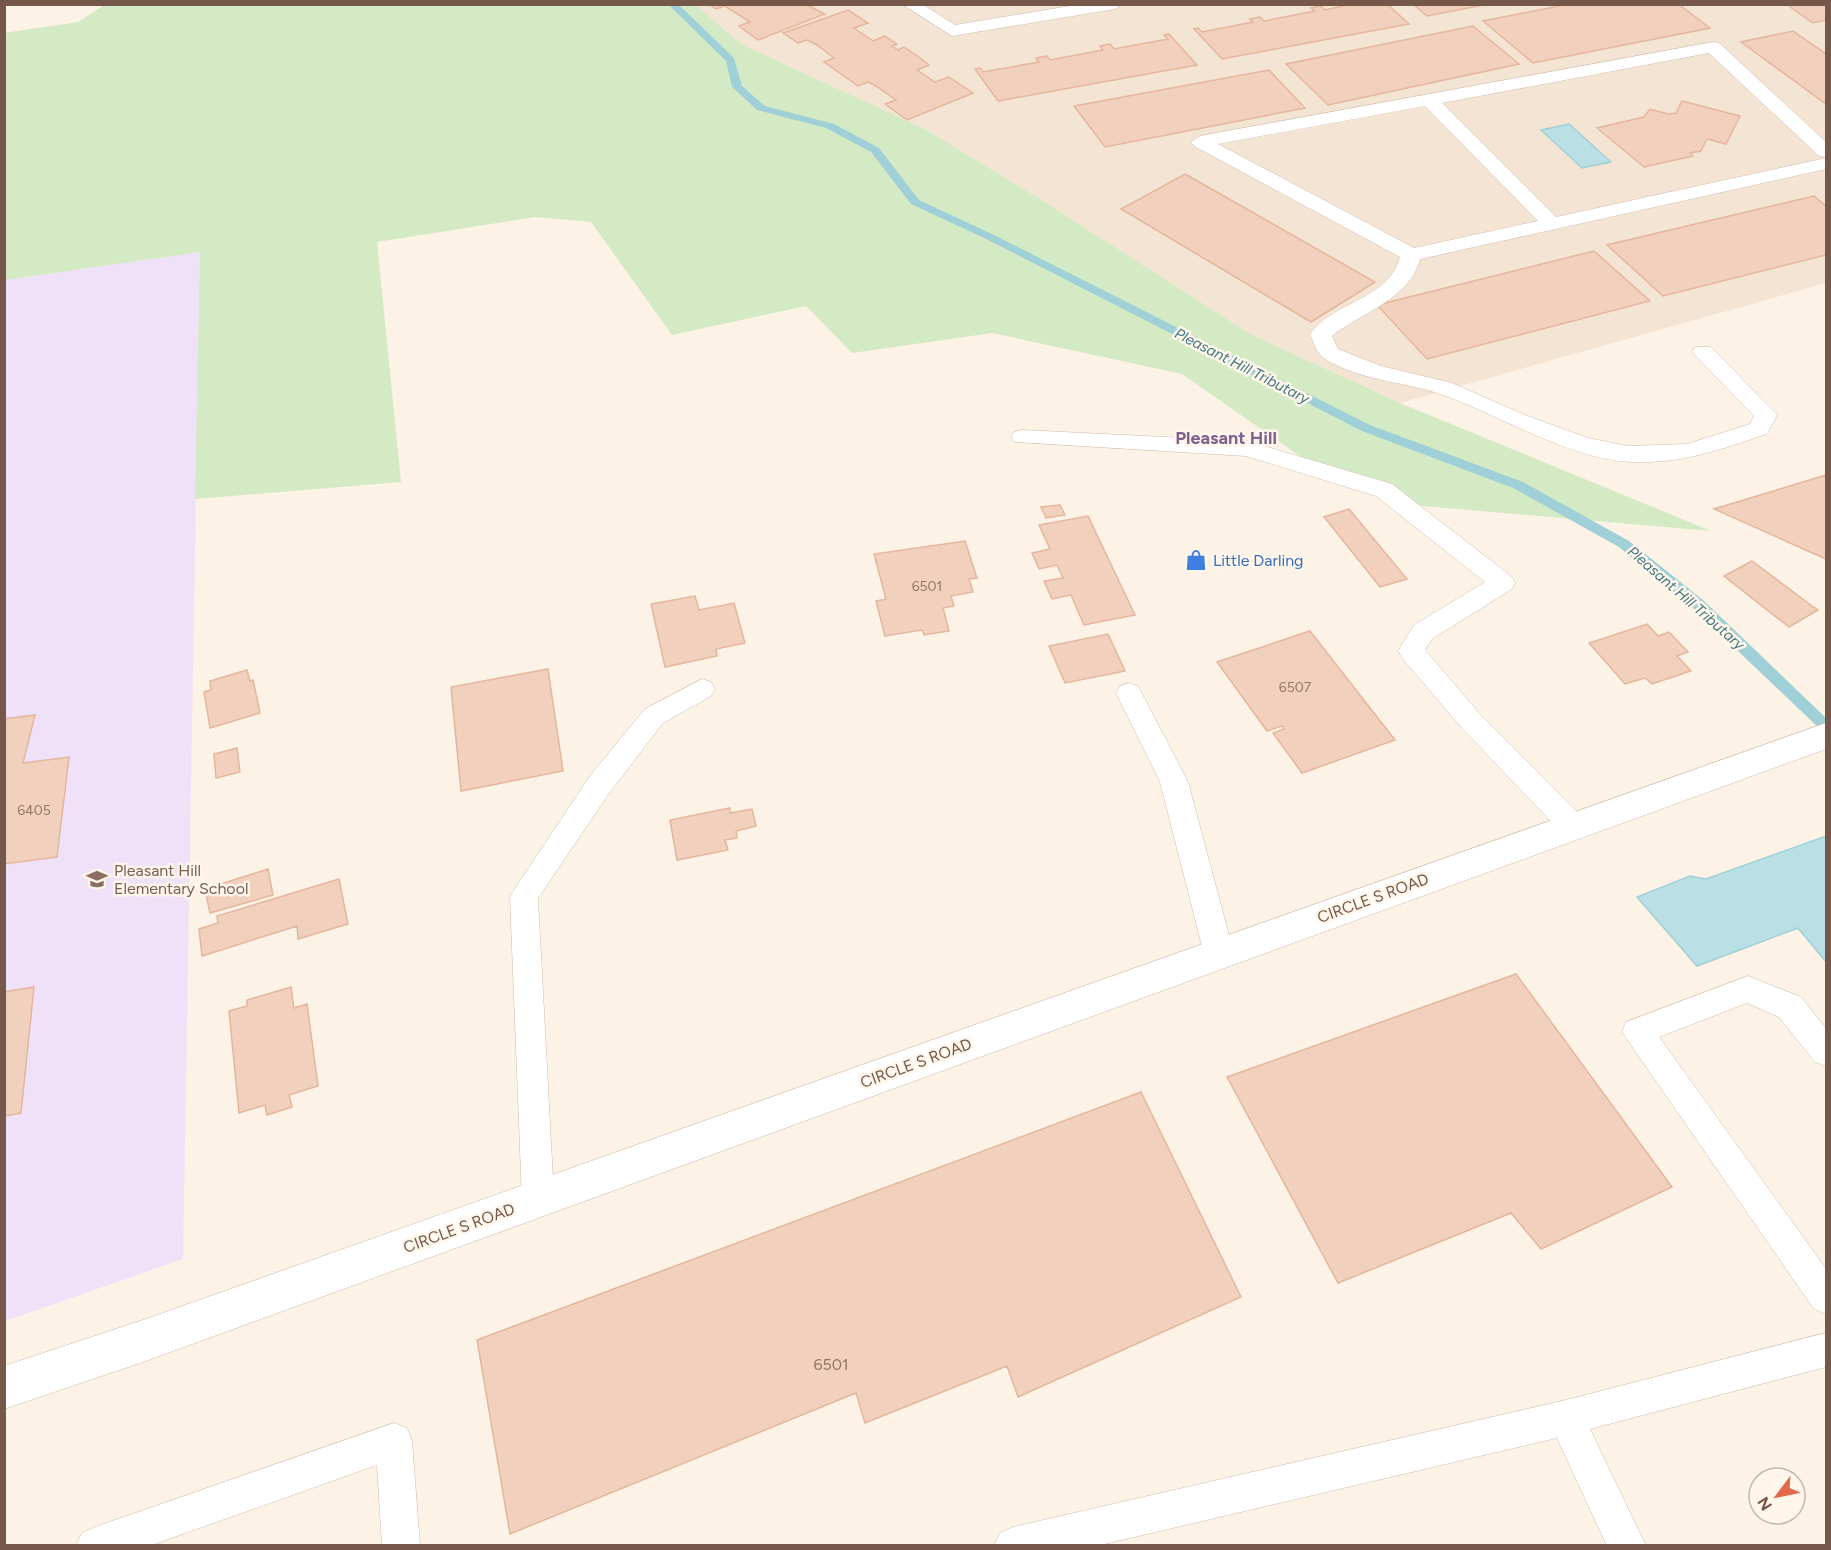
<svg xmlns="http://www.w3.org/2000/svg" width="1831" height="1550" font-family="Figtree,sans-serif">
<rect width="100%" height="100%" fill="#fcf2e5"/>
<!-- residential -->
<path fill="#f4e4d3" d="M696,5H1826V283L1400,403L1252,335L1043,201L925,129L741,44Z"/>
<!-- education -->
<path fill="#efe2f8" d="M200,252L183,1259L5,1321L4,280Z"/>
<!-- green -->
<path fill="#d4eac4" d="M106,4L696,5L741,44L925,129L1043,201L1252,335L1400,403L1711,531L1389,503L1304,459L1182,374L992,333L852,353L806,306L672,335L591,222L535,217L377,242L401,482L195,499L200,252L5,280L4,33L78,22Z"/>
<!-- water -->
<path fill="#bae0e5" stroke="#a0d0d7" stroke-width="1.5" d="M1569,124L1611,162L1582,168L1541,130Z
M1826,836V962L1798,928L1697,966L1637,897L1690,876L1706,879Z"/>
<g fill="none" stroke-linecap="round" stroke-linejoin="round">
<!-- stream -->
<path fill="#a0d0d7" fill-rule="evenodd" d="M668,4H678L734,58L742,86L765,106L834,124L879,148L919,200L994,235L1370,425L1523,482L1629,541L1703,600L1826,718V732L1821,730L1693,608L1619,547L1513,488L1362,431L986,239L911,204L871,152L826,128L757,110L732,87L726,61Z"/>
</g>
<!-- building -->
<path fill="#f1d0bd" stroke="#e4b69e" stroke-width="1.5" d="M709,4H805L825,14L758,40L739,26L750,22L725,6L716,9Z
M1352,4H1387L1409,24L1222,59L1194,29L1198,28L1202,32L1253,22L1250,19L1260,17L1264,21L1315,11L1311,8L1321,6L1325,10Z
M1413,4H1484V5L1427,16Z
M1569,4H1678L1710,28L1533,63L1483,21Z
M1786,4H1826V20L1813,23Z
M848,10L868,23L854,28L873,41L885,36L897,44L892,46L898,50L904,47L919,57L929,65L917,70L935,82L949,77L973,93L907,120L885,104L896,100L876,86L868,82L858,86L824,62L834,58L817,45L807,40L798,43L783,33Z
M1473,26L1519,64L1328,105L1286,64Z
M1793,31L1826,54V104L1741,42Z
M1169,34L1197,65L998,101L975,69L980,68L983,72L1039,62L1036,58L1047,56L1050,60L1103,50L1100,46L1110,44L1114,49L1168,39L1164,35Z
M1269,70L1305,108L1105,147L1074,106Z
M1682,101L1740,116L1726,144L1707,139L1701,151L1690,153L1693,156L1644,167L1597,128L1644,117L1650,109L1668,114L1676,113Z
M1185,174L1375,282L1311,322L1121,209Z
M1814,196L1826,206V255L1663,296L1607,245Z
M1594,251L1650,301L1427,359L1377,305Z
M1826,475V559L1714,509Z
M1060,505L1065,515L1046,518L1041,507Z
M1349,509L1407,579L1380,587L1324,517Z
M1088,516L1135,615L1084,625L1071,595L1052,599L1044,581L1063,578L1057,565L1039,569L1032,553L1050,549L1039,525Z
M965,541L977,578L969,579L973,592L951,596L954,606L943,608L949,631L924,635L922,630L885,636L876,601L886,599L874,554Z
M1752,561L1812,606L1818,610L1789,627L1724,576Z
M695,596L699,610L734,603L745,643L716,649L717,656L665,667L651,604Z
M1647,624L1658,636L1669,632L1688,652L1677,656L1691,671L1652,684L1645,678L1625,684L1589,643Z
M1310,631L1395,740L1302,773L1273,733L1284,729L1282,726L1267,731L1217,662Z
M1108,634L1125,671L1065,683L1049,646Z
M548,669L563,771L461,791L451,687Z
M247,670L250,681L253,680L260,713L210,728L204,692L211,690L210,681Z
M35,715L23,763L69,757L57,857L4,864V719Z
M237,748L240,772L216,778L214,754Z
M730,808V813L752,809L756,826L736,831L737,838L725,840L728,850L677,860L670,820Z
M268,869L273,895L210,913L205,889Z
M339,879L348,924L298,939L297,926L202,956L199,929L218,923L217,916Z
M1516,974L1672,1187L1541,1249L1511,1213L1338,1283L1227,1077Z
M34,987L21,1113L4,1116V992Z
M291,987L294,1008L307,1004L318,1086L289,1095L292,1107L267,1115L265,1105L239,1113L229,1011L247,1006V1000Z
M1141,1092L1241,1297L1018,1397L1007,1366L865,1423L856,1393L510,1534L477,1340Z"/>
<g fill="none" stroke-linecap="round" stroke-linejoin="round">
<defs>
<path id="service" d="M902,4H922L955,25L1082,4H1123L1115,9L952,36Z
M1713,42L1719,43L1826,142V157L1819,156L1709,53L1442,103L1556,217L1826,158V169L1420,259C1410,299 1362,312 1332,336L1338,349L1381,366L1452,383L1525,415L1588,438L1628,446L1687,444L1750,424L1754,416L1692,352L1695,347H1711L1777,415L1767,434C1718,450 1683,464 1630,462C1565,458 1497,413 1437,393C1401,381 1357,380 1324,358C1317,354 1314,342 1310,335C1334,300 1389,300 1400,257L1194,146L1191,142L1200,136ZM1425,106L1538,221L1414,248L1218,144Z
M1022,430L1247,441L1392,484L1512,577L1515,583L1512,589L1432,639L1425,650L1479,713L1583,818L1587,826L1583,834L1573,837L1563,834L1461,727L1402,658L1398,651L1414,625L1485,582L1376,496L1246,456L1014,442L1011,437L1014,432Z
M702,679L711,682L715,689L711,696L663,723L610,792L538,898L554,1199L550,1210L538,1215L526,1210L522,1199L510,896L590,776L645,709Z
M1129,683L1138,686L1188,782L1234,954L1229,963L1219,967L1209,963L1204,954L1160,782L1116,693L1120,686Z
M1748,976L1801,997L1826,1029V1066L1815,1062L1779,1017L1747,1003L1659,1037L1826,1269V1314L1814,1309L1622,1032L1626,1022Z
M1826,1333V1367L1590,1429L1646,1546H1607L1557,1438L1096,1546H994L1000,1533L1013,1527L1566,1400Z
M394,1423L407,1428L412,1441L420,1546H382L377,1465L149,1546H76L82,1533L95,1527Z"/>
<path id="minor" d="M1826,723V749L143,1362L4,1409V1366L143,1320Z"/>
</defs>
<!-- service casing -->
<use href="#service" stroke="#d0bcae" stroke-width="1"/>
<!-- minor casing -->
<use href="#minor" stroke="#d0bcae" stroke-width="1"/>
<!-- service -->
<use href="#service" fill="#fff" fill-rule="evenodd"/>
<!-- minor -->
<use href="#minor" fill="#fff" fill-rule="evenodd"/>
</g>
<!-- icons -->
<defs>
<symbol id="shop-bare" viewBox="-9 -9 18 18"><path d="M-5-2.5h2.3a2.7 3.5 0 0 1 5.4 0H5L5.5 6h-11ZM-1.5-2.5h3a1.5 2.3 0 0 0-3 0Z" fill="#3f7fe0" stroke="#fff6eb" stroke-width="2.5" paint-order="stroke"/></symbol>
<symbol id="school-bare" viewBox="-9 -9 18 18"><path d="M0-5L7-2L0 1L-7-2ZM-4 1L0 2.5L4 1V4Q0 6-4 4Z" fill="#8d6e63" stroke="#fff6eb" stroke-width="2.5" paint-order="stroke"/></symbol>
</defs>
<g fill-rule="evenodd">
<use href="#shop-bare" x="1181" y="545" width="30" height="30"/>
<use href="#school-bare" x="82" y="864" width="30" height="30"/>
</g>
<g text-anchor="middle" dominant-baseline="central" stroke-width="5" stroke-linejoin="round" paint-order="stroke">
<!-- number labels -->
<g font-size="14" fill="#947667">
<text x="927" y="586">6501</text>
<text x="1295" y="687">6507</text>
<text x="34" y="810">6405</text>
</g>
<!-- far-water labels -->
<g font-size="15" font-style="italic" fill="#417881" stroke="#fff6eb">
<text transform="translate(1242 366) rotate(27)">Pleasant Hill Tributary</text>
<text transform="translate(1686 598) rotate(41)">Pleasant Hill Tributary</text>
</g>
<!-- shop labels -->
<g font-size="16" fill="#366cbe" stroke="#fff6eb" text-anchor="start">
<text x="1213" y="560">Little Darling</text>
</g>
<!-- education labels -->
<g font-size="16" fill="#785e54" stroke="#fff6eb" text-anchor="start">
<text x="114" y="870">Pleasant Hill<tspan x="114" dy="18">Elementary School</tspan></text>
</g>
<!-- street labels -->
<g font-size="16" fill="#75584a" stroke="#fff6eb">
<text transform="translate(1373 898) rotate(-20)">CIRCLE S ROAD</text>
<text transform="translate(916 1063) rotate(-20)">CIRCLE S ROAD</text>
<text transform="translate(459 1228) rotate(-20)">CIRCLE S ROAD</text>
</g>
<!-- near-number labels -->
<g font-size="16" fill="#947667">
<text x="831" y="1364">6501</text>
</g>
<!-- neighbourhood labels -->
<g font-size="18" font-weight="bold" fill="#806291" stroke="#fff6eb">
<text x="1226" y="438">Pleasant Hill</text>
</g>
</g>
<!-- border -->
<rect width="1831" height="1550" fill="none" stroke="#75584a" stroke-width="12"/>
<!-- north arrow -->
<g transform="translate(1777 1496) rotate(238)"><circle r="28" fill="#fff6eb" stroke="#c8b7ab" stroke-width="1.5"/>
<path d="M0-4.5L10 22L0 15L-10 22Z" fill="#e4694c"/>
<text y="-9" font-size="16" font-weight="bold" text-anchor="middle" fill="#75584a">N</text>
</g>
</svg>
